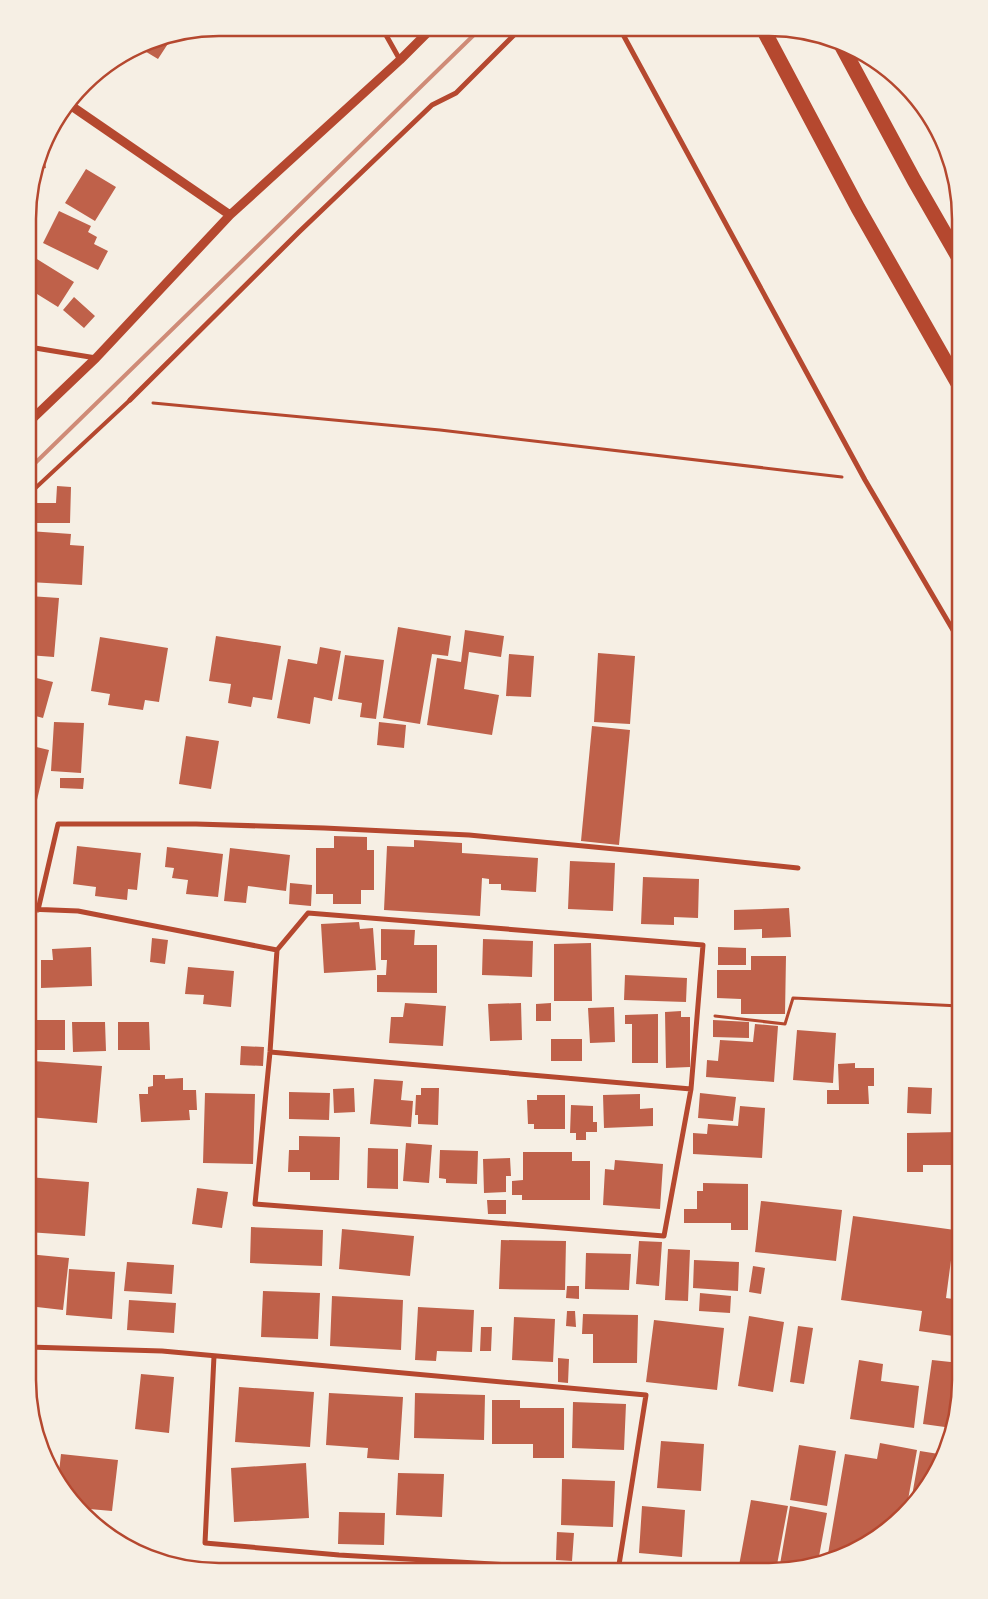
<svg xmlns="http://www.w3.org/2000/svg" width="988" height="1599" font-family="'DM Sans',sans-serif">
<rect width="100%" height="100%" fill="#f6efe4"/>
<!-- building -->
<path fill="#bf614a" d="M271,28H289L279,37Z
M168,38L171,39L158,59L138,47L146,42Z
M43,148L46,168L37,170Z
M86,169L116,187L95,221L65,203Z
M59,211L91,226L88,232L97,237L94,244L108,251L98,270L43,243Z
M32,256L74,282L58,307L29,289V260Z
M74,297L95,316L84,328L63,310Z
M57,486L71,487L70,523H35V503H56Z
M29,531L71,534L70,545L84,546L82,585L29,582Z
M29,596L59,598L54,657L28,655Z
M398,627L451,636L448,656L432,654L420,724L383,718Z
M465,630L504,636L501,657L469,652L464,689L499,695L492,735L427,725L437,658L461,662Z
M216,636L281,646L272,700L253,697L251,707L228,703L231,684L209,681Z
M100,637L168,648L159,702L145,700L143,710L108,705L110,694L91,691Z
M320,647L341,651L332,701L314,697L310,724L277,718L288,659L317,664Z
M598,653L635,656L630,724L594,722Z
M509,654L534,656L531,697L506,696Z
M345,655L384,660L376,719L360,717L362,703L338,699Z
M28,676L53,682L43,718L28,714Z
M54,722L84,723L81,773L51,771Z
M379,722L406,725L404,748L377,745Z
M592,726L630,730L619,845L581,841Z
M186,736L219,741L211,789L179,784Z
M28,745L49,750L36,804L28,802Z
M60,778H84L83,789L60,788Z
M334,836L367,837V850H374V890H361V904H333V894H316V848H334Z
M28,838L37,840L29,878H28Z
M414,840L462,843V853L538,858L536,892L501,890V884H489V879L482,878L480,916L384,910L387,846L414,847Z
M77,846L141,853L137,890L128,889L127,900L95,896L96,887L73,884Z
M167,847L223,854L218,897L186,894L188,880L172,878L174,868L165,867Z
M230,848L290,855L286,891L248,886L246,903L224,901Z
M570,861L615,863L613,911L568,909Z
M643,877L699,879L698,918L674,917V925L641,924Z
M290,883L312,885L311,906L289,904Z
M789,908L791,937L762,938V929L734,930V910Z
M359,922L360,929L373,928L376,970L324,973L321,924Z
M381,929L415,930L414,945H437V993L377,992V975H386L387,960H381Z
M152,938L168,940L165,964L150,962Z
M483,939L533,941L532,977L482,975Z
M591,943L592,1001H554V944Z
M91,947L92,986L41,988V960H53L52,949Z
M718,947L746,948V965H718Z
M751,956H786L785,1014H741V999L717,998V970H751Z
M188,967L234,971L231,1007L203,1004L204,995L185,994Z
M625,975L687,978L686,1002L624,1000Z
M405,1003L446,1006L443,1046L389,1043L391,1017H403Z
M521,1003L522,1040L490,1041L488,1004Z
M551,1003V1021H536V1004Z
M614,1007L615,1042L590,1043L588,1008Z
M681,1011V1017H690V1067L666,1068L665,1012Z
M658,1014V1063H632V1024H625V1015Z
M29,1020H65V1050H29Z
M713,1020L749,1022V1038L713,1037Z
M72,1022H105L106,1051L73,1052Z
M118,1022H149L150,1050H118Z
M755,1024L778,1026L774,1082L706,1077L707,1060L718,1061L720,1040L753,1042Z
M797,1030L836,1033L833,1083L793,1080Z
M551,1039H582V1061H551Z
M241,1046L264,1047L263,1066L240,1065Z
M33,1061L102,1066L97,1123L29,1117Z
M855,1063V1068H874V1086H868L869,1104H827V1090H839L838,1064Z
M153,1075H165V1079L183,1078V1090H196L197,1110H189L190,1120L141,1122L139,1094H148V1087L153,1086Z
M374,1079L403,1081L401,1100L413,1101L411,1127L370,1124Z
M908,1087L932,1088L931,1114L907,1113Z
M354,1088L355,1112L334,1113L333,1089Z
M421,1088H439L438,1125L418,1124V1115H415L416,1095H421Z
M289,1092L330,1093L329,1120L289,1119Z
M205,1093L255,1094L253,1164L203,1163Z
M700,1093L736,1097L733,1121L698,1118Z
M640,1094V1109L653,1108V1126L604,1128L603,1095Z
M537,1095H565V1129H534V1124H528L527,1100H537Z
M571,1105L593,1106V1122H597V1132H586V1140H576V1133H570Z
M740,1106L765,1108L762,1158L693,1154V1133L707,1134L708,1124L738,1126Z
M960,1132V1165H923V1172H907V1133Z
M299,1136L340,1137L339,1180H310V1172H288L289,1150H299Z
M406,1143L432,1145L429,1183L403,1181Z
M368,1148L398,1149V1189L367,1188Z
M440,1150L478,1151L477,1184L446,1183V1179L439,1178Z
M523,1152H572V1161H590V1200H522V1195H512V1181L523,1180Z
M510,1158L511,1176H506V1192L484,1193L483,1159Z
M615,1160L663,1164L660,1209L603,1205L605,1169L614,1170Z
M28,1177L89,1182L85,1236L28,1232Z
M703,1183L748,1184V1230H731V1223H684V1209H697V1191H703Z
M197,1188L228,1192L222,1228L192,1224Z
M487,1200H506V1214H488Z
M761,1201L842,1210L836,1261L755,1252Z
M853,1216L955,1230L946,1298L960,1300V1337L919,1331L922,1311L841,1300Z
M251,1227L323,1230L322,1266L250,1263Z
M342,1229L414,1236L410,1276L339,1269Z
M501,1240L566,1241L565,1290L499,1289Z
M639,1241L662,1242L659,1286L636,1284Z
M668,1249L690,1250L688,1301L665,1300Z
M586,1253L631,1254L629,1290L585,1289Z
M28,1254L69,1258L63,1310L28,1306Z
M694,1260L739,1262L738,1291L693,1288Z
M127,1262L174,1265L172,1294L124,1291Z
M753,1266L765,1268L761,1294L749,1292Z
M69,1269L115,1272L112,1319L66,1315Z
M567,1286H579V1299L566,1298Z
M263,1291L320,1293L318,1339L261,1337Z
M700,1293L731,1296L730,1313L699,1311Z
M332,1296L403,1300L401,1350L330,1346Z
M129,1300L176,1303L174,1333L127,1330Z
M418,1307L474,1310L472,1352L437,1351L436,1361L415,1360Z
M567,1311H575L576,1327L566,1326Z
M583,1314L638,1315L637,1363H593V1334H582Z
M749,1316L784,1322L773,1392L738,1386Z
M514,1317L555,1319L553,1362L512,1360Z
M654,1320L724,1328L717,1390L646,1382Z
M798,1326L813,1328L804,1384L790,1382Z
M481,1327H492L491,1351H480Z
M558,1358L569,1359L568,1383L558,1382Z
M859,1360L883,1364L881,1381L919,1386L914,1428L850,1419Z
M932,1360L960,1363V1392L952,1428L923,1424Z
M141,1374L174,1377L169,1433L135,1429Z
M239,1387L314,1392L310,1447L235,1442Z
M329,1393L403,1397L399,1460L367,1458L368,1448L326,1445Z
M415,1393L485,1395L484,1440L414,1438Z
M492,1400H520V1408H564V1458H533V1444H492Z
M573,1402L626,1404L624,1450L572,1448Z
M661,1441L704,1444L701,1491L657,1488Z
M880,1443L917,1450L906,1511L886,1532L842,1557L827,1560L845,1454L877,1459Z
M799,1445L836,1451L827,1506L790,1500Z
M920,1451L945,1455L921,1496L910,1507Z
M61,1454L118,1460L112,1511L78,1508L67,1496L58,1481Z
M306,1463L309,1518L234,1522L231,1468Z
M398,1473L444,1474L442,1517L396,1515Z
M562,1479L615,1481L613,1527L561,1525Z
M751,1500L788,1506L776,1570L769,1571H738Z
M642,1506L685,1510L682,1557L639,1553Z
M790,1506L827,1513L818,1562L779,1570Z
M339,1512L385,1513L384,1545L338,1544Z
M557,1532L574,1533L572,1561L556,1560Z"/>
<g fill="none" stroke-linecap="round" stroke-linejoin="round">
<!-- path -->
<path stroke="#b5482f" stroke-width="3" d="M153,403L440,430L842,477
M715,1016L785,1024L793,998L960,1006"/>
<!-- service -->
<path stroke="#b5482f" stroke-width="4" d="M29,494L130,400"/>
<!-- minor -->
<path stroke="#b5482f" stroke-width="5" d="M382,28L400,60
M620,29L865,480L960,642
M29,347L96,358
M130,400L299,232L432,105L456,93L521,28
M28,909L78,911L277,950
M38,910L58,824H196L324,828L469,835L646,852L798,868
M308,913L703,945L691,1089L664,1236L255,1204L270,1052L277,950Z
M270,1052L691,1089
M28,1347L162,1351L646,1395L618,1571
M214,1356L205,1543L339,1555L614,1571"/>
<!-- tertiary -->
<path stroke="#b5482f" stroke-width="9" d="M70,105L230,215
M29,422L96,358L230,215L400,60L432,28"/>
<!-- motorway -->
<path stroke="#b5482f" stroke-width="15" d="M763,29L858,208L960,387
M839,41L914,180L960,260"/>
<!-- rail -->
<path stroke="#cf8b77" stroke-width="4" d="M29,469L481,28"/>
</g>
<!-- crop -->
<path d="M0 0H988V1599H0ZM219 36H769A183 183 0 0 1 952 219V1380A183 183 0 0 1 769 1563H219A183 183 0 0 1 36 1380V219A183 183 0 0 1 219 36Z" fill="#f6efe4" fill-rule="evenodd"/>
<path fill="none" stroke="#b5482f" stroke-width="2.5" d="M219 36H769A183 183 0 0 1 952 219V1380A183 183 0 0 1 769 1563H219A183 183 0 0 1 36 1380V219A183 183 0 0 1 219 36Z"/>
</svg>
